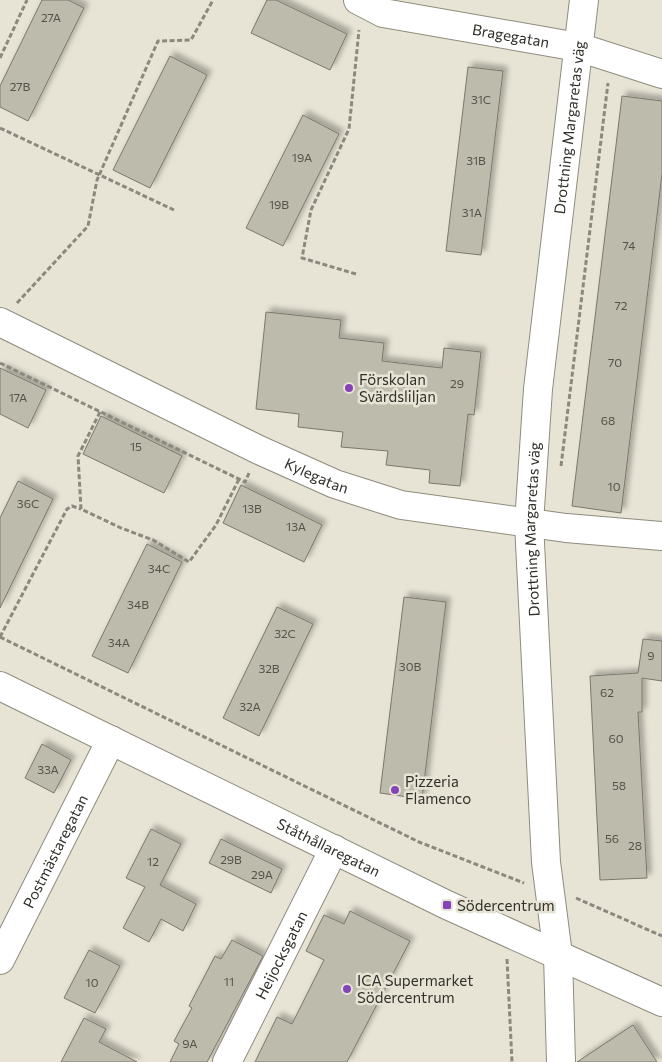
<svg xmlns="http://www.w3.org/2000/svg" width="662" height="1062" font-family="Commissioner,sans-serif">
<defs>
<filter id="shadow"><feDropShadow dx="4.5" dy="-4.5" stdDeviation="2.5" flood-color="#0004"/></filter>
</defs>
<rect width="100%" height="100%" fill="#e7e4d5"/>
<!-- building -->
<path fill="#bdbbac" stroke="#7b786b" filter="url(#shadow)" d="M42,0H68L84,8L28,121L0,107V86Z
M267,0H276L347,34L330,70L251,33Z
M170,56L207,75L150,188L113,170Z
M468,67L503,71L481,255L446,251Z
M622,96L662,101V174L621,513L572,506Z
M303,115L339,134L283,246L246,228Z
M266,312L341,320L339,338L384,343L382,361L442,368L444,348L481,352L474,415L468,414L460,486L429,483L430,470L386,465L388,451L341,447L343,432L298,427L299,414L256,409Z
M0,368L46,390L28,428L0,414Z
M101,416L182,456L164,493L83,454Z
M18,481L53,499L0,608V518Z
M241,485L322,525L304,562L223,523Z
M147,544L182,562L128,673L92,656Z
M404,597L446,602L422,799L380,793Z
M277,607L313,624L259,736L223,718Z
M643,639L662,641V681L642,678V712H638L647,878L600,880L590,676L638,673Z
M42,744L71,760L54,793L25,778Z
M151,829L181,844L160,885L196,904L183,931L161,919L149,942L123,928L145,887L126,878Z
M221,839L282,869L271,893L209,863Z
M350,911L410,941L347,1062H255L277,1017L292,1024L324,960L306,951L324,915L344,924Z
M232,940L263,956L207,1062H170L179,1044L174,1041L192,1008L189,1006L215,956L221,959Z
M89,950L120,966L95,1013L64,998Z
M84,1018L106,1029L99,1042L137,1062H61Z
M633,1025L657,1062H577Z"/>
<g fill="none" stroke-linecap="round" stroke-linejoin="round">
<defs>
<g id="minor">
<path id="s1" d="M358,0L383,13L578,47L662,74"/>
<path id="s2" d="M0,322L259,450L335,484L401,505L566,528L662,536"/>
<path id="s3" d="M0,686L447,905L662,1002"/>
<path id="s4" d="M0,960L111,740"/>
<path id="s5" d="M227,1062L334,849"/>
<path id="s6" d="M561,1062L558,955L546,862L529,523L538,389L584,0"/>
</g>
</defs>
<!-- minor casing -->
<use href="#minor" stroke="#8f8c7e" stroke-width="30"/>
<!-- path -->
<path stroke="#8b897e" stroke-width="3" stroke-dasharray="5 2.5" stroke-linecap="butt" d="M0,58L27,0
M0,128L174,210
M356,274L302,258L311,210L349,129L359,30
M17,303L88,226L97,180L158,41L191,40L213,0
M0,363L245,482L249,473
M100,412L78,456L81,509L121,528L153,540L189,562L216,525L239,479
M561,466L608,83
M0,637L419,842L524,883
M0,637L67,509L72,506L81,509
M576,898L662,936
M507,959L512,1062"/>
<!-- minor -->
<use href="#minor" stroke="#fff" stroke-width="28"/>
</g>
<!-- markers -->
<g fill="#8643b7" stroke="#e7e4d5" stroke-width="2">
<circle cx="349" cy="388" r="5"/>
<circle cx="395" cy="790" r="5"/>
<rect x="442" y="900" width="10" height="10" rx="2.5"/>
<circle cx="347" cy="989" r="5"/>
</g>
<g text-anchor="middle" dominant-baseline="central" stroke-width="5" stroke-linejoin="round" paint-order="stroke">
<!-- number labels -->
<g font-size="12" fill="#54534a">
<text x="51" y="17">27A</text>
<text x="20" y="86">27B</text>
<text x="481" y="99">31C</text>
<text x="302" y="157">19A</text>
<text x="476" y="160">31B</text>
<text x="279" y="204">19B</text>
<text x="472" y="212">31A</text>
<text x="629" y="245">74</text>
<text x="621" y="305">72</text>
<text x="615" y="362">70</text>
<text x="457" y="383">29</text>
<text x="18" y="397">17A</text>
<text x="608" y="420">68</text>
<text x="136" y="446">15</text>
<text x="614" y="486">10</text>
<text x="28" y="503">36C</text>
<text x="252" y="508">13B</text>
<text x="296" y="526">13A</text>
<text x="159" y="568">34C</text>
<text x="138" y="604">34B</text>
<text x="285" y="633">32C</text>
<text x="119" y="642">34A</text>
<text x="651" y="655">9</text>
<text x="410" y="666">30B</text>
<text x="269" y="668">32B</text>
<text x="607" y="692">62</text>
<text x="250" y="706">32A</text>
<text x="616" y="738">60</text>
<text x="48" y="769">33A</text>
<text x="619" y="785">58</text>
<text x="612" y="838">56</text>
<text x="635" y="845">28</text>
<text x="231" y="859">29B</text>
<text x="153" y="861">12</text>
<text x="262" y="874">29A</text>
<text x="229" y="981">11</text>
<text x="92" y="982">10</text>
<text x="190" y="1043">9A</text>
</g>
<!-- street labels -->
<g font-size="15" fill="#31302a" stroke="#e7e4d5">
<text stroke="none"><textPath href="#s1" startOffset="158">Bragegatan</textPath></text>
<text stroke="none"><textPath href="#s6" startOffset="938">Drottning Margaretas väg</textPath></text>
<text stroke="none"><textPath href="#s2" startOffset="352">Kylegatan</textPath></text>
<text stroke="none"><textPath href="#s6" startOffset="534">Drottning Margaretas väg</textPath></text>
<text stroke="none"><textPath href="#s3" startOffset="366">Ståthållaregatan</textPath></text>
<text stroke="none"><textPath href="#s4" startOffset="122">Postmästaregatan</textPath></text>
<text stroke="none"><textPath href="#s5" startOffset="120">Heijocksgatan</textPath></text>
</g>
<!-- poi labels -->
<g font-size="15" fill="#31302a" stroke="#e7e4d5" text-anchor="start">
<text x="359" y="379">Förskolan<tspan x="359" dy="17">Svärdsliljan</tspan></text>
<text x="405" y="781">Pizzeria<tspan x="405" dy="17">Flamenco</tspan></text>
<text x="457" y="905">Södercentrum</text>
<text x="357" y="980">ICA Supermarket<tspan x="357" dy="17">Södercentrum</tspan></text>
</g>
</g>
</svg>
